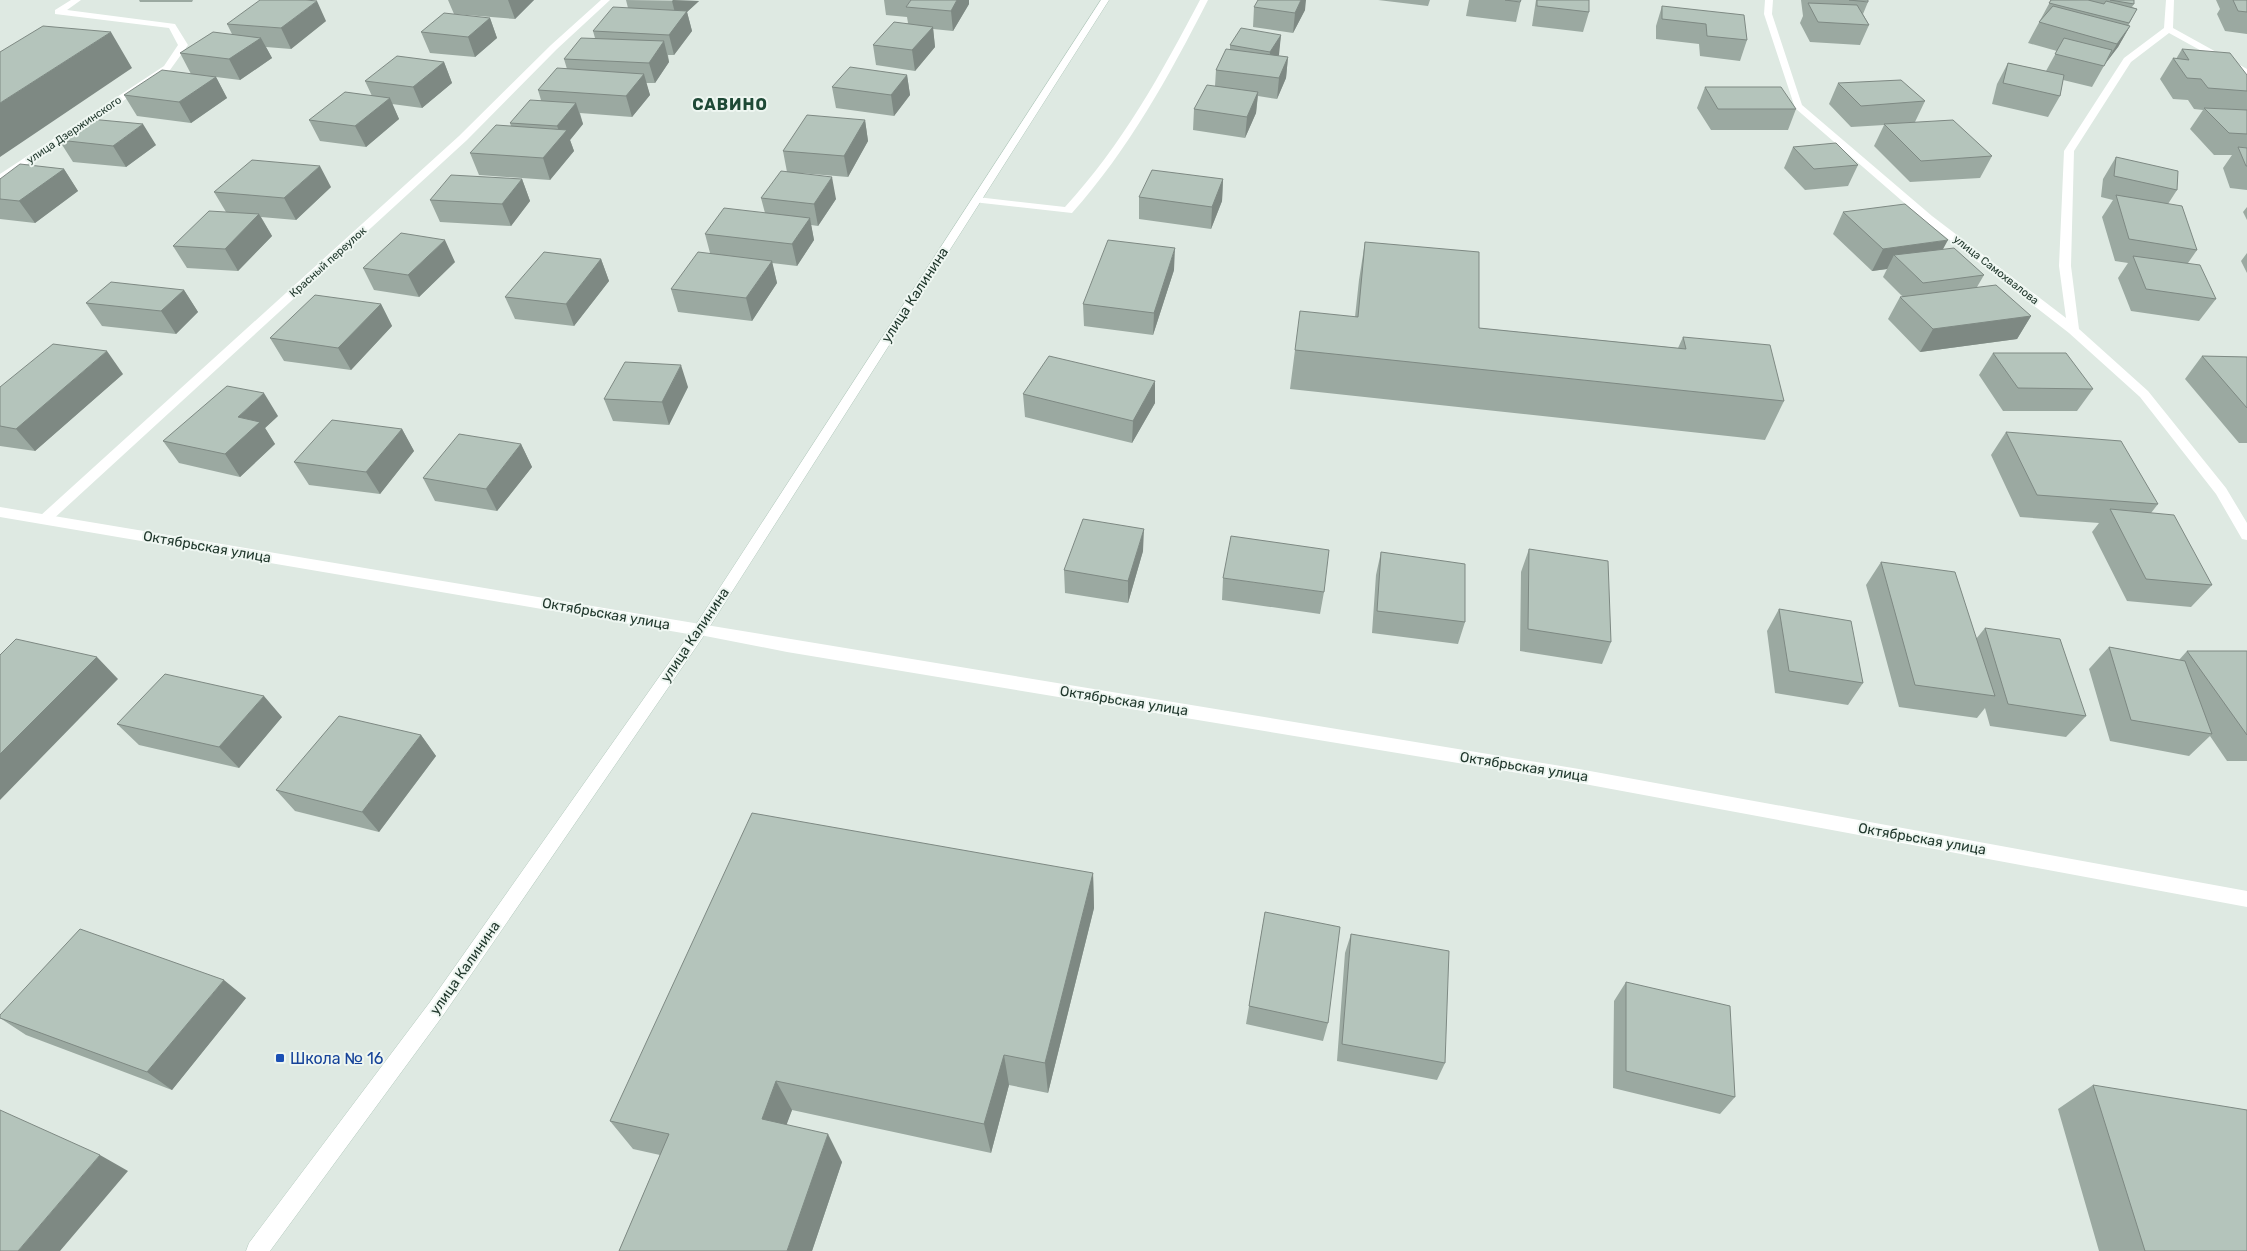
<svg xmlns="http://www.w3.org/2000/svg" width="2247" height="1251" font-family="Rubik,sans-serif">
<rect width="100%" height="100%" fill="#dee9e2"/>
<g fill="none" stroke-linecap="round" stroke-linejoin="round">
<defs>
<path id="secondary" d="M1101,0H1109L705,634L444,1014L270,1251H246L249,1243L430,1002L695,626Z"/>
</defs>
<!-- secondary casing -->
<use href="#secondary" stroke="#b2c8bc" stroke-width="1"/>
<!-- minor -->
<path fill="#fff" fill-rule="evenodd" d="M71,0H81L67,10L175,24L188,45L170,70L0,182V174L164,66L178,45L169,28L55,14V10Z
M601,0H610L557,49L467,140L50,522H40L38,519L40,516L459,136L551,45Z
M1200,0H1208C1169,76 1129,149 1072,213L973,202L972,200L977,197L1065,207C1122,145 1161,74 1200,0Z
M1765,0H1773L1772,14L1802,105L1932,216L2066,318L2059,266L2064,151L2124,58L2164,28L2166,0H2174L2173,28L2247,69V76L2169,33L2131,62L2074,151L2071,266L2079,329L2148,391L2226,488L2247,523V540L2242,539L2216,494L2140,397L2069,333L1924,220L1795,108L1764,14Z
M700,624L1579,769L2247,891V907L1579,783L787,652L695,634L692,630L695,626Z"/>
<!-- tertiary -->
<path fill="#fff" fill-rule="evenodd" d="M0,507L700,624L705,626L708,630L705,634L700,636L0,517Z"/>
<!-- secondary -->
<use href="#secondary" fill="#fff" fill-rule="evenodd"/>
</g>
<!-- wall -->
<path fill="#9ba9a1" d="M139,0H193L192,2H140Z
M448,0H534L515,19L454,14Z
M626,0L699,1L687,12L692,31L674,55H668L669,62L655,83H646L650,95L632,117L580,113L583,124L570,140L574,151L550,180L479,175L470,153L511,126L510,123L541,100L538,90L567,69L564,59L595,38L593,31L628,8Z
M884,0H969V4L953,31L933,29L935,47L915,71L876,65L873,45L908,23L907,17L886,15Z
M1378,0H1430L1428,6Z
M1469,0H1521L1516,22L1466,16Z
M1536,0H1589V12L1583,32L1532,26Z
M1801,0H1868V2L1863,14L1869,25L1860,45L1810,42L1800,23L1803,16Z
M2051,0H2134V4L2132,7L2137,9L2128,26H2130L2118,47L2105,64L2092,87L2063,80L2060,96L2048,117L1992,104L1997,84L2008,63L2046,71L2057,51L2028,43Z
M2216,0H2247V34L2225,31L2217,14L2220,9Z
M1662,6L1747,40L1740,61L1700,56L1699,44L1656,39V26Z
M1254,7L1305,10L1293,33L1253,27Z
M490,18L497,38L475,57L430,53L421,32Z
M326,21L291,49L266,47L272,58L240,80L216,77L227,98L191,123L137,116L124,95L191,74L180,53L232,34L227,24Z
M1281,35L1278,56L1288,57L1286,78L1277,99L1258,96L1256,113L1245,138L1193,130L1194,109L1215,86L1216,70L1230,50V45Z
M2182,49L2247,75V190L2230,188L2223,168L2232,155H2214L2190,129L2203,110L2194,109L2188,100L2173,99L2160,79L2173,58L2176,59Z
M444,62L452,83L422,108L392,104L399,119L366,147L320,141L309,120L372,96L365,81Z
M907,75L910,95L894,116L836,108L832,87Z
M1838,83L1925,101L1915,122L1992,156L1980,178L1910,182L1874,146L1884,125L1851,127L1829,104Z
M1705,87L1796,109L1788,130H1711L1697,108Z
M865,120L868,141L848,177L800,173L836,199L818,226L811,225L814,240L797,266L772,263L777,283L752,321L678,312L671,289L710,253L705,234L765,213L761,198L787,172L783,151Z
M59,140L156,145L126,167L73,162Z
M1793,147L1858,165L1848,186L1805,190L1784,168Z
M2116,157L2177,190L2168,204L2197,250L2188,263L2216,299L2199,321L2131,311L2118,278L2128,263L2115,261L2102,217L2113,200L2101,197L2103,179Z
M64,169L78,191L35,223L0,219V179Z
M522,179L530,201L511,226L440,222L430,200Z
M1223,179L1222,201L1211,229L1139,219V197Z
M331,187L296,220L261,217L272,236L238,271L187,268L173,246L226,212L214,192Z
M2247,207V220L2243,212Z
M1843,212L1943,249L1984,275L1977,287L2031,316L2017,339L1920,352L1888,319L1900,297H1903L1883,277L1887,269L1872,271L1833,234Z
M1365,242L1479,328L1678,348L1683,337L1784,401L1765,440L1290,389L1295,350L1355,317L1359,280Z
M2247,253V273L2241,261Z
M601,259L609,281L574,326L515,319L505,297Z
M455,262L419,297L374,290L363,268Z
M1174,270L1153,335L1084,326L1083,304Z
M184,290L198,312L176,334L102,326L86,303Z
M381,304L392,326L351,370L284,361L270,338Z
M1993,353L2093,389L2077,411H2003L1979,375Z
M2202,356L2247,357V443H2239L2185,379Z
M123,374L35,451L0,446V387Z
M688,387L669,425L613,421L604,399Z
M1023,394L1155,403L1132,443L1025,417Z
M278,416L265,428L275,444L240,477L179,463L163,441Z
M402,429L414,451L380,494L309,485L294,462Z
M2006,432L2158,504L2151,513L2212,585L2191,607L2127,601L2092,532L2099,523L2020,517L1991,455Z
M521,444L532,467L497,511L435,501L423,478Z
M1529,549L1611,642L1602,664L1520,651L1521,572Z
M1143,551L1128,603L1065,593L1064,570Z
M1381,552L1465,622L1458,644L1372,633L1376,575Z
M1881,562L1976,639L1985,628L2086,716L2066,737L1990,726L1985,708L1977,718L1899,707L1866,585Z
M1223,578L1324,592L1320,614L1222,600Z
M1779,609L1863,683L1848,705L1775,693L1767,631Z
M2109,647L2179,660L2187,651H2247V761H2227L2210,736L2189,756L2110,741L2089,669Z
M282,717L239,768L139,745L117,724Z
M421,735L436,756L379,832L295,811L276,790Z
M1093,873L1094,908L1048,1093L1009,1085L991,1153L792,1110L786,1125L842,1162L812,1251H619L660,1155L633,1149L610,1121Z
M1265,912L1328,1023L1323,1041L1246,1024Z
M1351,934L1445,1063L1437,1080L1337,1061L1345,953Z
M1626,982L1735,1097L1720,1114L1613,1088L1614,1001Z
M246,998L172,1090L26,1035L0,1018V1015Z
M2093,1085L2247,1251H2099L2058,1109Z"/>
<!-- shaded-wall -->
<path fill="#7e8983" d="M508,0H534L515,19Z
M673,0L699,1L687,12L692,31L674,55L669,35L677,21L672,1Z
M957,0H969V4L953,31L951,11Z
M1301,0H1306L1305,10L1293,33L1295,13Z
M317,1L326,21L291,49L281,28Z
M490,18L497,38L475,57L468,37Z
M2130,26L2118,47L2105,64L2117,44Z
M933,27L935,47L915,71L912,50Z
M111,32L132,68L0,157V103Z
M1281,35L1279,55L1268,73L1270,52Z
M261,38L272,58L240,80L229,59Z
M664,41L669,62L655,83L649,63Z
M1288,57L1286,78L1277,99L1279,78Z
M444,62L452,83L422,108L413,87Z
M644,74L650,95L632,117L626,96Z
M907,75L910,95L894,116L891,95Z
M216,77L227,98L191,123L179,102Z
M1258,92L1256,113L1245,138L1247,117Z
M390,98L399,119L366,147L355,126Z
M576,103L583,124L570,140L574,151L550,180L543,158L561,136L557,126Z
M865,120L868,141L848,177L844,156Z
M143,124L156,145L126,167L113,146Z
M320,166L331,187L296,220L284,198Z
M64,169L78,191L35,223L19,201Z
M832,177L836,199L818,226L814,204Z
M522,179L530,201L511,226L502,204Z
M1223,179L1222,201L1211,229L1212,207Z
M259,214L272,236L238,271L225,249Z
M810,218L814,240L797,266L792,244Z
M445,240L455,262L419,297L408,275Z
M1948,240L1936,262L1894,255L1887,269L1872,271L1883,249Z
M1175,248L1174,270L1153,335L1154,313Z
M601,259L609,281L574,326L566,304Z
M772,261L777,283L752,321L746,298Z
M184,290L198,312L176,334L161,311Z
M381,304L392,326L351,370L338,348Z
M2031,316L2017,339L1920,352L1933,329Z
M107,351L123,374L35,451L16,429Z
M681,365L688,387L669,425L662,402Z
M1155,381V403L1132,443L1133,421Z
M264,393L278,416L265,428L275,444L240,477L225,454L238,417Z
M402,429L414,451L380,494L366,472Z
M521,444L532,467L497,511L486,489Z
M1144,529L1143,551L1128,603V581Z
M97,657L118,679L0,800V754Z
M264,696L282,717L239,768L219,747Z
M421,735L436,756L379,832L362,812Z
M1093,873L1094,908L1048,1093L1045,1063Z
M224,980L246,998L172,1090L147,1072Z
M1004,1055L1009,1085L991,1153L984,1124Z
M776,1081L792,1110L778,1148L762,1119Z
M828,1134L842,1162L812,1251H787Z
M100,1155L128,1171L60,1251H18Z"/>
<!-- building -->
<path fill="#b4c4bb" stroke="#7e8983" d="M260,0H306L317,1L281,28L227,24Z
M911,0H957L951,11L906,7Z
M1258,0H1301L1295,13L1254,7Z
M1505,0H1521L1520,2Z
M1537,0H1589V12L1537,6Z
M1849,0H1868V2Z
M2051,0H2088L2104,4L2106,1L2137,9L2129,23L2049,3Z
M2110,0H2134V4Z
M2233,0H2247V12L2238,11Z
M1808,3L1857,5L1869,25L1818,22Z
M1662,6L1744,15L1747,40L1707,36L1706,24L1662,19Z
M2053,6L2130,26L2117,44L2039,22Z
M613,7L687,11L669,35L593,31Z
M444,13L490,18L468,37L421,32Z
M894,22L933,27L912,50L873,45Z
M43,26L111,32L0,103V52Z
M1241,28L1281,35L1270,52L1230,45Z
M213,32L261,38L229,59L180,53Z
M581,38L664,41L649,63L564,59Z
M2064,38L2112,50L2104,66L2055,54Z
M1226,49L1288,57L1279,78L1216,70Z
M2182,49L2230,53L2247,75V91L2208,88L2201,79L2187,78L2173,58L2189,60Z
M397,56L444,62L413,87L365,81Z
M2008,63L2064,75L2060,96L2003,83Z
M850,67L907,75L891,95L832,87Z
M557,68L644,74L626,96L538,90Z
M162,70L216,77L179,102L124,95Z
M1901,80L1925,101L1861,106L1838,83Z
M1207,85L1258,92L1247,117L1194,109Z
M1705,87H1781L1796,109H1718Z
M345,92L390,98L355,126L309,120Z
M530,100L576,103L557,126L510,123Z
M2204,108L2247,110V134L2229,133Z
M807,115L865,120L844,156L783,151Z
M90,119L143,124L113,146L59,140Z
M1953,120L1992,156L1921,161L1884,124Z
M496,125L567,130L543,158L470,153Z
M1836,143L1858,165L1814,169L1793,147Z
M2238,147L2247,148V166H2246Z
M2116,157L2178,171L2177,190L2114,176Z
M252,160L320,166L284,198L214,192Z
M20,164L64,169L19,201L0,199V179Z
M1152,170L1223,179L1212,207L1139,197Z
M781,171L832,177L814,204L761,198Z
M451,175L522,179L502,204L430,200Z
M2116,195L2182,206L2197,250L2129,239Z
M1905,204L1948,240L1883,249L1843,212Z
M724,208L810,218L792,244L705,234Z
M209,211L259,214L225,249L173,246Z
M401,233L445,240L408,275L363,268Z
M1108,240L1175,248L1154,313L1083,304Z
M1365,242L1479,252V328L1686,349L1683,337L1770,345L1784,401L1295,350L1300,311L1358,317Z
M1954,248L1984,275L1923,283L1894,255Z
M544,252L601,259L566,304L505,297Z
M698,252L772,261L746,298L671,289Z
M2133,256L2200,265L2216,299L2146,289Z
M111,282L184,290L161,311L86,303Z
M1996,285L2031,316L1933,329L1900,297Z
M315,295L381,304L338,348L270,338Z
M53,344L107,351L16,429L0,426V387Z
M1993,353H2066L2093,389L2018,388Z
M1049,356L1155,381L1133,421L1023,394Z
M2202,356L2247,357V408Z
M625,362L681,365L662,402L604,399Z
M227,386L264,393L238,417L260,422L225,454L163,441Z
M332,420L402,429L366,472L294,462Z
M2006,432L2121,441L2158,504L2037,495Z
M459,434L521,444L486,489L423,478Z
M2110,509L2174,515L2212,585L2146,579Z
M1083,519L1144,529L1128,581L1064,570Z
M1231,536L1329,550L1324,592L1223,578Z
M1529,549L1608,561L1611,642L1528,629Z
M1381,552L1465,564V622L1377,611Z
M1881,562L1955,572L1995,696L1915,685Z
M1779,609L1851,621L1863,683L1789,671Z
M1985,628L2060,639L2086,716L2008,704Z
M16,639L97,657L0,754V655Z
M2109,647L2185,661L2212,734L2131,720Z
M2187,651H2247V735Z
M165,674L264,696L219,747L117,724Z
M339,716L421,735L362,812L276,790Z
M752,813L1093,873L1045,1063L1004,1055L984,1124L776,1081L762,1119L828,1134L787,1251H619L669,1134L610,1121Z
M1265,912L1340,927L1328,1023L1249,1006Z
M80,929L224,980L147,1072L0,1018V1015Z
M1351,934L1449,951L1445,1063L1342,1044Z
M1626,982L1730,1006L1735,1097L1626,1071Z
M2093,1085L2247,1110V1251H2145Z
M0,1110L100,1155L18,1251H0Z"/>
<!-- markers -->
<rect fill="#1a4fb4" stroke="#eef6f1" stroke-width="2" x="275" y="1053" width="10" height="10" rx="2.5"/>
<g text-anchor="middle" dominant-baseline="central" stroke-width="4" stroke-linejoin="round" paint-order="stroke">
<!-- far-street labels -->
<g font-size="11" fill="#21382d" stroke="#eef6f1">
<text transform="translate(74 130) rotate(-34)">улица Дзержинского</text>
<text transform="translate(328 262) rotate(-42)">Красный переулок</text>
<text transform="translate(1996 270) rotate(38)">улица Самохвалова</text>
</g>
<!-- street labels -->
<g font-size="14" fill="#21382d" stroke="#eef6f1">
<text transform="translate(915 295) rotate(-57)">улица Калинина</text>
<text transform="translate(207 547) rotate(10)">Октябрьская улица</text>
<text transform="translate(606 614) rotate(10)">Октябрьская улица</text>
<text transform="translate(695 635) rotate(-56)">улица Калинина</text>
<text transform="translate(1124 701) rotate(9)">Октябрьская улица</text>
<text transform="translate(1524 767) rotate(9)">Октябрьская улица</text>
<text transform="translate(1922 839) rotate(10)">Октябрьская улица</text>
<text transform="translate(465 968) rotate(-55)">улица Калинина</text>
</g>
<!-- far-district labels -->
<g font-size="16" font-weight="bold" letter-spacing="1" fill="#1e4936" stroke="#eef6f1">
<text x="730" y="104">САВИНО</text>
</g>
<!-- near-transit labels -->
<g font-size="16" fill="#164399" stroke="#eef6f1" text-anchor="start">
<text x="290" y="1058">Школа № 16</text>
</g>
</g>
</svg>
